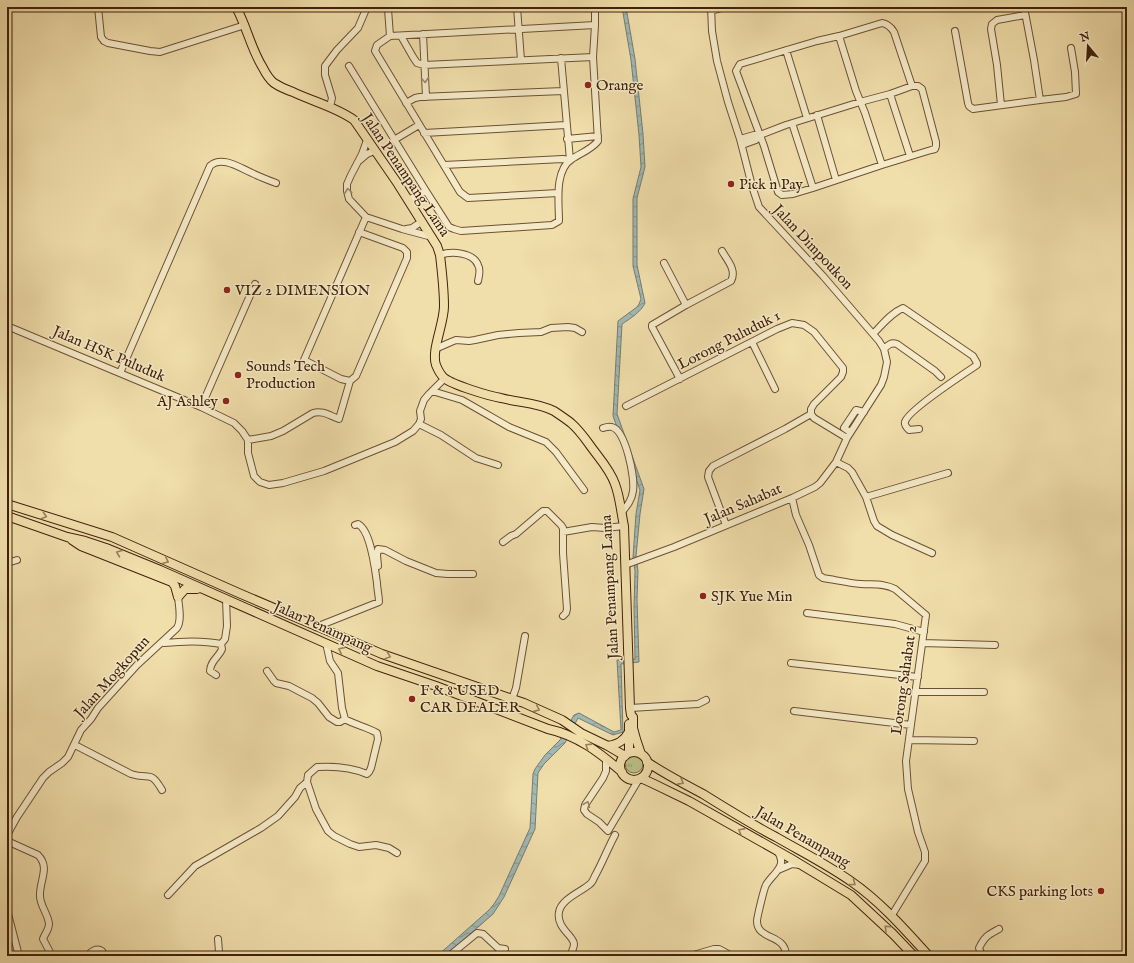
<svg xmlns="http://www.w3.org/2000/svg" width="1134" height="963" font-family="'IM FELL English',serif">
<defs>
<pattern id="grass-tufts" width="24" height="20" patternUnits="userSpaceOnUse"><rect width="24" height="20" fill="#bac188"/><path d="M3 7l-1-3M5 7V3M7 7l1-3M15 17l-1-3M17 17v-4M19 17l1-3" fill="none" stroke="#999c6d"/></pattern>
<pattern id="water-waves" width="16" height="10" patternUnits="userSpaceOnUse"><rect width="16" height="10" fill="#9fb9b5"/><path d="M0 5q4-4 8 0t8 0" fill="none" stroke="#839691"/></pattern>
</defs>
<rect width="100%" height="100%" fill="#f0deab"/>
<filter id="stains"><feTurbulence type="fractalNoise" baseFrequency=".005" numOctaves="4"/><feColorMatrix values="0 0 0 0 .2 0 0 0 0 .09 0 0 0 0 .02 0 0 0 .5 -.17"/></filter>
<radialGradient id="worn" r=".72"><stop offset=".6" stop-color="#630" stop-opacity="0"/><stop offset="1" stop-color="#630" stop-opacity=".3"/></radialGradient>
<!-- grass -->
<path fill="url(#grass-tufts)" stroke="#7e714a" d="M625 764a9 9 0 1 1 18 0a9 9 0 1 1-18 0Z"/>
<!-- water -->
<path fill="url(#water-waves)" stroke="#797c71" d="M622,7H626L635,59L643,134L645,167L637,198V265L645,303C641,312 631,318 622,324L617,414L644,489L640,514L636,556L638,571L637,599L639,662L621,664L623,732L613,735L578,718L565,743L544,764L538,773L535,829L504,897L493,914L445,956H437L489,910L494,904L499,896L530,828L533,774L535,769L545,755L560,740L574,715L579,713L614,732L621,730L617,660L635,659V657L634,607L635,571L633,557L636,514L640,490L613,416L618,321L637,307L639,304L641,299L633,266V199L641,167L639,135L631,60Z"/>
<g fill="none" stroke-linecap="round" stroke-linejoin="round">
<defs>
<path id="minor" d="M98,7L101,37L104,41L108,43L150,51L160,52L245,25
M145,7L160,8
M517,7L521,60
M953,7L958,8L978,7
M1024,7L1034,60L1040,100
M711,11L725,7
M955,31L968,103L969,106L973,109L1040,100L1066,97L1076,94L1075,72L1071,48
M423,34L426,97
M390,36L388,9L390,7
M401,36L413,57L417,63L424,65L593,57
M839,36L856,91L865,113L882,165
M786,50L807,118
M561,58L570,160
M349,66L426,191L449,227L454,229L461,231L552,225L559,221C559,203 554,170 572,159C581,153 592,149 598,141L593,57L595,25V7
M890,94L910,156
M406,103L415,98L420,97L563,91
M1001,105L997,65L991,29L992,24L997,20L1025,15
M330,107L332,98L325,75V66L337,50L358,28L367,7
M817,115L836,180
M792,123L813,188
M424,133L566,125
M567,139L598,136
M740,139L754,135H760L786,125L860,102L890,94L912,86H918L922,89L936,142V146L935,149L931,150L882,165L813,188L793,194L782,195L778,192L764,146L736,71L740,64L817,41L839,36L882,23C888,24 891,27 894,32L912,86
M367,140L362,154L351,175L347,184V191L349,199L366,217L402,229L432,237
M394,140L419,125
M742,145L756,140L760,135
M360,160L367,154L374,151
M444,165L563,159L570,160
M558,193L468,198L460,192L375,51L377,45L390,36L595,25
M408,200L426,191
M406,229L412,228L421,222
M440,255C451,251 473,252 478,265C481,270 479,276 478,281
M664,263L686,305
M7,326L201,407L234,423L242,431L248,440V453L254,476L260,482L269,485L283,483L324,471L395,442L413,431L419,424L421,419L420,411L424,400L429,394L445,378
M873,334C882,325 891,313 903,308L973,356L977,363V365C965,373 907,411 905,422C904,425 907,428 909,430L919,429
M752,342L775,389
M435,349L451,342L456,340L469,341L475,340L498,335L519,333L541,332L551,328L568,327L575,328L582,332
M884,349C888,345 891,342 897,344L935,371L941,377
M120,373L210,166C222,155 240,168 252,173C260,177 268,180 276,183
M680,379L652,327V325L686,305L731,281C737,270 727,260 722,251
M350,381L341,379L304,360L366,217
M432,391L462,400L509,427L546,442L556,452L584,490
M626,406L777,329L792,323L804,325L814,332L843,368V372L841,377L814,404L811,409V414
M201,407L255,284
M811,414L814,418L847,438
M419,424L441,435L476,458L498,465
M603,428C606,427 609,426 612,427C626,431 635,478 633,491C632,500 627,506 621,513
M850,432L844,428L856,410L864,412
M248,440L271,436L283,431L313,413C323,410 330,416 339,419L350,381L356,376L407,258V252L403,248L359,232
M836,462L848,468L852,472L866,497L874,521L877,526L892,535L932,553
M866,497L948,473
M792,498L796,515L809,545L819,575L823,578C836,580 848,583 861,584C873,585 884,583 895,589L926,615L906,761L908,789L918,832L925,852V861L892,915
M726,525L708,477L709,471L713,466L785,429L811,414
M563,532L592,527L605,528L624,526
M503,542L511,536L516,534L543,511H547L561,525L563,528V553L567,609L566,613L563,616
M7,563L17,560
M625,565L674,547L792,498L815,487L820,483L836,462L847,438L881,385L884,377L887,362L884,349L879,341L823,276L759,207L752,186L740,139L728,102L717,61L712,31L711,7
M378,566L377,555L378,549L385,550L406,561L436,573L448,574H473
M807,613L895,624L924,632
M316,627L379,602C379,595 377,589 377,583C375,569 371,531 358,524L355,525
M162,642L164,643C183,641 202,640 221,644L225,639L227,626L226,599
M922,643L995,645
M791,663L918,677
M267,671L274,681L276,683L289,686L312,698L318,703L329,717L337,722H340L345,719
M216,675L210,671C210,661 219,657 222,649L221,644
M916,692H984
M512,699L516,688L525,636
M630,708L698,704L706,700
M794,711L911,725
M909,740L974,741
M75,745L131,774C149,780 150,769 162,790
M606,759V771L603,778L585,805L584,810L587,814L599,822L608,831L639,779
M307,782L316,809L328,831L334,836L350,844L359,847L376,845L389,848L397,853
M7,835L17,817L43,778L49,772L62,763L68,757L81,730L91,719L98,708L137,665L177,628C182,620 179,607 178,597
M7,841L38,855C50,867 40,880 40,894C39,905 48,913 49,924C49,930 45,933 43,939L52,956
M777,851C789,866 772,874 766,885C764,888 757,918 757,921C757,941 786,933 786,956
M778,870L792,864L800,865
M168,895L195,866L261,828L278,816L295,797L300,788L307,782L308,775L317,767C333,766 351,767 367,774L369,772L371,768L378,739L377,733C367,727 355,725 345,719L342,708L338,673L330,661L326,643
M7,910L19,956
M87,956C91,952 96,947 102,951L104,956
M217,956L219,952L218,939
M449,956L477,933L483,934L498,948L505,949
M570,956C571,953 574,948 574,944C574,936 556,928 559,912C561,899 581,892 590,884C593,882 594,877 596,874C603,861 608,848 615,835
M690,956L714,949H719L732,956
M982,956L979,948C985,936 988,935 999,929"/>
<path id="major" d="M236,7C247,27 251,49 263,68C266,74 269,79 274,83C280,87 287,90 293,92C314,102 336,107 354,120L398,184L437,246L440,255C442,272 444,289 444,306C444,324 431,350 436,365C438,370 441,375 444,378C453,385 489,396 501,398C520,403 536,402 554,411C560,415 566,419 571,423C578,429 584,437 589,444C598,457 610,469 615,484C620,497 621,512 624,526L630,708L631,715L633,717V728L636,739L641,754
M7,504L112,537L241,594L382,654L524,703L562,720L581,733L608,746L625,756
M7,516L67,537L85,541L106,548L160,570L377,666L436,686L548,729C577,735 600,753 622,772
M72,540L81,546L172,582L175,586L178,597
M178,597L185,589H197
M608,746C618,744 624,741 629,732
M620 766a14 14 0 1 1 28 0a14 14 0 1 1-28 0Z
M629,753V724
M647,762C665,774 684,784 703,794C727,809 751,824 776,837C802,852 828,865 852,882C882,903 905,930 929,956
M641,778L654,784L689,801L790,858L851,895L893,934L914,956"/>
</defs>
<!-- minor casing -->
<use href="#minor" stroke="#6d5033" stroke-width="8"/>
<!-- major casing -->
<use href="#major" stroke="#41210b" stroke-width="10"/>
<!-- minor -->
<use href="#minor" stroke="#f5eac8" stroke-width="6"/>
<!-- major -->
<use href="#major" stroke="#f0deab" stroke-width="8"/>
</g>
<!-- one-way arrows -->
<defs><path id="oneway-chevron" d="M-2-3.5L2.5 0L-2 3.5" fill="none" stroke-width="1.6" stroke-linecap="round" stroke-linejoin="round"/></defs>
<g stroke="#9b866a">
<use href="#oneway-chevron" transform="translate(425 80) rotate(86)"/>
<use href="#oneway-chevron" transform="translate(348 191) rotate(-97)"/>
<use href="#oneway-chevron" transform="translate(587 804) rotate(-68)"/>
</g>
<g stroke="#98805b">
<use href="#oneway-chevron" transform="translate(44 516) rotate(18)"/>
<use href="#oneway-chevron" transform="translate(119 553) rotate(-158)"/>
<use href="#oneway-chevron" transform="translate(166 561) rotate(25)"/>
<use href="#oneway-chevron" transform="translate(341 650) rotate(-156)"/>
<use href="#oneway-chevron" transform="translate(388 656) rotate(19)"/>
<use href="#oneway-chevron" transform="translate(537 709) rotate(24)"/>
<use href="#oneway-chevron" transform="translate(588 746) rotate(-148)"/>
<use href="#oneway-chevron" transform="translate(681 782) rotate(29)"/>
<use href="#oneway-chevron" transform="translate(741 831) rotate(-151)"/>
<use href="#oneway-chevron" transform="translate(853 883) rotate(36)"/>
<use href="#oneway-chevron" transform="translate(887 928) rotate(-137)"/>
</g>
<!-- markers -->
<g fill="#8f2418" stroke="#f5eac8" stroke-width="1.5">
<circle cx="588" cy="85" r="4"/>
<circle cx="731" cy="184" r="4"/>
<circle cx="227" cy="290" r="4"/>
<circle cx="238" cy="375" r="4"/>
<circle cx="226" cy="401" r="4"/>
<circle cx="703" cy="596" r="4"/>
<circle cx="412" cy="699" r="4"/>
<circle cx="1101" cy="891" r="4"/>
</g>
<g text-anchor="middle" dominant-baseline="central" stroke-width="3" stroke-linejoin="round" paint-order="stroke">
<!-- poi labels -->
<g font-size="15" fill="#41210b" stroke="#f5eac8" text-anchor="start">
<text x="596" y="85">Orange</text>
<text x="739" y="184">Pick n Pay</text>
<text x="235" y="290">VIZ 2 DIMENSION</text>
<text x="246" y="366">Sounds Tech<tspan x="246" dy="17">Production</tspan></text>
<text x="218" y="401" text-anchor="end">AJ Ashley</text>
<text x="711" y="596">SJK Yue Min</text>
<text x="420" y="690">F &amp; 8 USED<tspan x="420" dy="17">CAR DEALER</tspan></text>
<text x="1093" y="891" text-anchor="end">CKS parking lots</text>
</g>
<!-- street labels -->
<g font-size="15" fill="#41210b" stroke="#f5eac8">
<text transform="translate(406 175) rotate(56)">Jalan Penampang Lama</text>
<text transform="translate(813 247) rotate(47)">Jalan Dimpoukon</text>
<text transform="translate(729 340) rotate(-27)">Lorong Puluduk 1</text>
<text transform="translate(109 354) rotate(23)">Jalan HSK Puluduk</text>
<text transform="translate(743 504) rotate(-23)">Jalan Sahabat</text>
<text transform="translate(610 587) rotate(-93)">Jalan Penampang Lama</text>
<text transform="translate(323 627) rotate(24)">Jalan Penampang</text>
<text transform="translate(112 677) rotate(-48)">Jalan Mogkopun</text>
<text transform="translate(904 680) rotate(-82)">Lorong Sahabat 2</text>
<text transform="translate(803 837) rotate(30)">Jalan Penampang</text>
</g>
</g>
<!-- margin -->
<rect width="1134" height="963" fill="none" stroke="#f0deab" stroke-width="24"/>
<rect x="8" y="8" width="1118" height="947" fill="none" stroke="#41210b" stroke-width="2"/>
<rect x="12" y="12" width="1110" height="939" fill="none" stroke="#41210b"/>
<!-- north arrow -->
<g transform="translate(1088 46) rotate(342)" stroke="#f5eac8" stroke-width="3" paint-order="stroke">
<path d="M0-3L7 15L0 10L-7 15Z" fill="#41210b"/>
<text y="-6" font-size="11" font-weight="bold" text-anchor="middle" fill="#41210b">N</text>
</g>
<rect width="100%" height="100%" filter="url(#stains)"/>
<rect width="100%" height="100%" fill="url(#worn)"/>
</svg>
